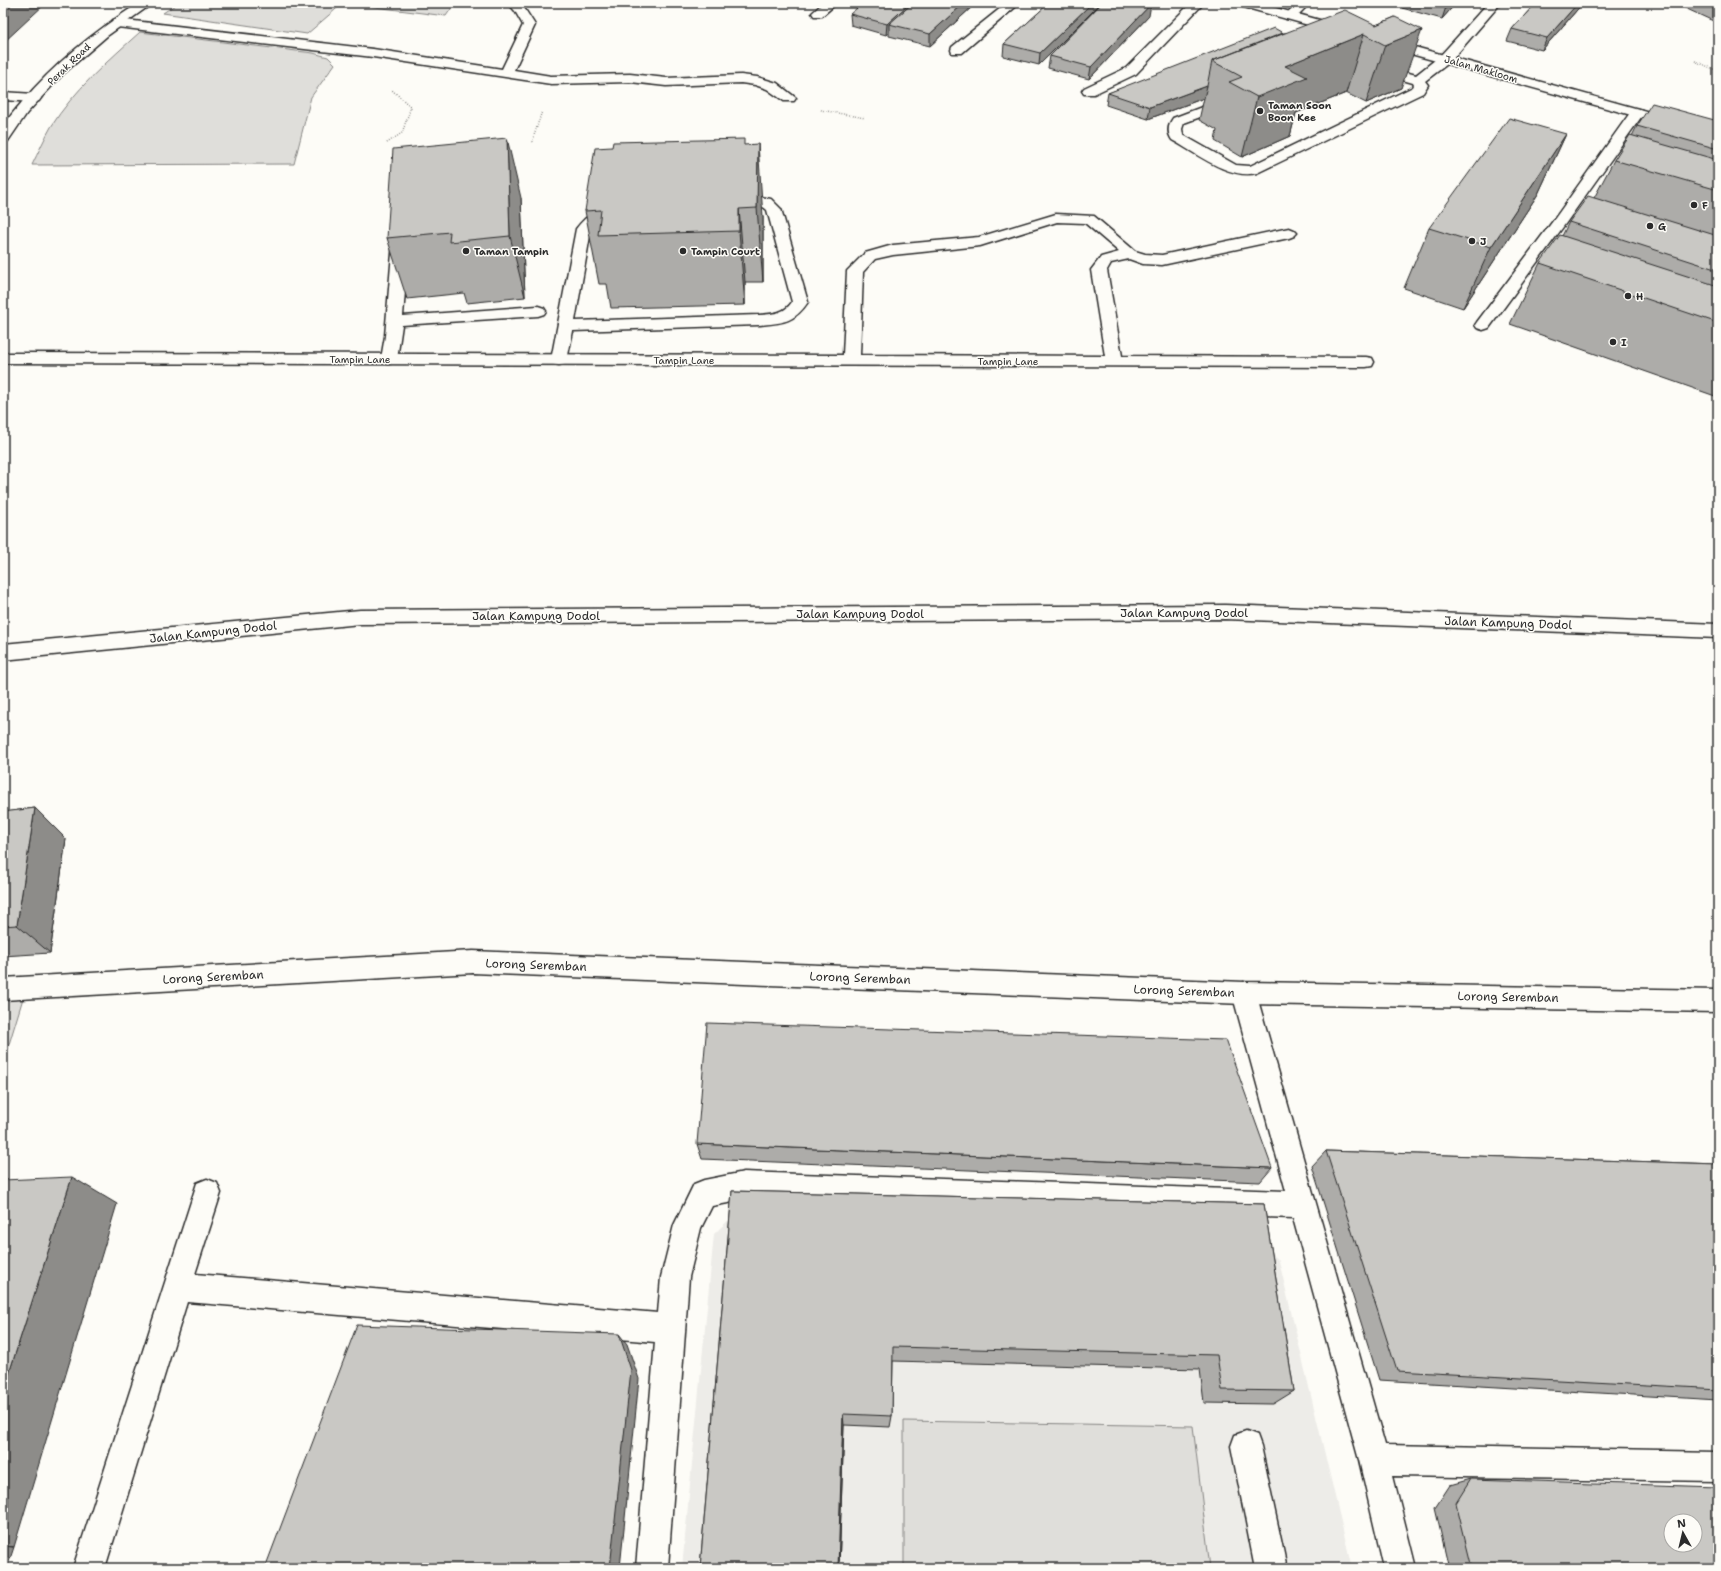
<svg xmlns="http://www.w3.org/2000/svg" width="1721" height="1571" font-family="'Shantell Sans',sans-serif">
<rect width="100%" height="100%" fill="#fdfcf7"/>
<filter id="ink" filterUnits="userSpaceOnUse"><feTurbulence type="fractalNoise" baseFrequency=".025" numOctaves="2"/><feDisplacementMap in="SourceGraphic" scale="8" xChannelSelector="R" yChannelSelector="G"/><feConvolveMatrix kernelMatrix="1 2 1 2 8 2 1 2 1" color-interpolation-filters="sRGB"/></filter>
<g filter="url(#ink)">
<!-- built -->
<path fill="#edece8" d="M738,1211L1246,1224L1279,1261L1352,1568H682L714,1234Z"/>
<!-- green -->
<path fill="#dfdeda" stroke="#858482" d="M178,3H455L446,16L343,3L307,34L163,13Z
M140,32L313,53L328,57L335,64L311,97L294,164L32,165C38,153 44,139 51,127C73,91 109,60 140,32Z
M24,995L3,1064V997Z
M904,1421L1193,1426L1210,1568H904Z"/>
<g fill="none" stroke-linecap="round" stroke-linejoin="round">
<defs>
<path id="lane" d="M1297,3H1310L1294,19H1286L1284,16Z
M1488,3H1501L1450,62L1425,81L1428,85L1423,93L1257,173C1229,180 1196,153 1172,140C1167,133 1168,125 1173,118L1223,99H1233L1235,102L1233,105L1184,123L1182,129L1183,135L1236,165L1250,166L1413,87L1414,85L1413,83L1371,71L1369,68L1371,65L1376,64L1416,75L1440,56Z
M1637,109L1642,110L1644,113L1563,227L1489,328L1483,330L1477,328L1475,325L1477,322L1553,221L1632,110Z
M750,195L771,199L781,209L808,302C794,323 782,323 759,325L573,331L567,360L565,364L559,365L553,364L551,360L576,229C585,217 602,202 618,206L620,209L618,212L600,220L591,230L575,321L759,315C772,314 784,314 792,302L767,210C756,199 741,206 728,203L726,200L728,197Z
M401,236L406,238L409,241L403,316L538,306L544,308L546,311L544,314L538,316L402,325L397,359L395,363L389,364L383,363L381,359L385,336L393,241L396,238Z
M1244,982L1253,985L1256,993L1385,1445L1718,1451V1481L1393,1476L1416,1568H1384L1359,1460L1293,1218L744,1200L712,1206L701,1228L689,1277L668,1568H636L655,1342L187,1302L105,1568H73L197,1183L207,1179L217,1183L221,1193L195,1274L658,1313L661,1277L674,1225L694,1184L704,1180L744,1172L1286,1191L1232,993L1235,985Z
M1246,1431L1257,1435L1261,1446L1287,1568H1255L1231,1446L1235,1435Z"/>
<path id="street" d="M508,3H521L535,25L514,70L551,76L630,74L666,78L741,75L757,77L777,83L796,98L794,101H784L767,89L755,85L741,83L666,86L630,82L551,84L373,57L117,27L113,26L111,23L113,20L117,19L373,49L502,69L523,25L515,11Z
M823,3H837L822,16H814L812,13Z
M1007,3H1020L962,53H952L951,50L952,47Z
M1191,3H1204L1136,74L1094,94H1084L1082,91L1084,88L1126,68Z
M1238,3H1258L1345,27L1347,30L1345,33L1341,34L1240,6Z
M1386,39L1718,131V139L1382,46L1380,43L1382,40Z
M3,92L34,94L39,95L41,98L39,101L34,102L3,100Z
M1056,214L1094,216L1135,251L1145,254L1162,255L1289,228L1294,230L1297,233L1294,236L1289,238L1162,265L1143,264L1129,259L1111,263L1107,270L1122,356L1366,357L1372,358L1374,362L1372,366L1366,367L3,363V353L843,355L847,271L865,253L893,245L979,237ZM1057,222L1085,223L1119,252L1101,257L1091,270L1105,356L860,355L863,272L875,259L893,255L980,246Z
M1225,605L1718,624V638L1225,619L360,624L3,660V644L360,610Z
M473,951L1244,982L1718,990V1012L1244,1004L473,973L3,1000V978Z"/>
<path id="secondary" d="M139,3H153L107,36L63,74L27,113L8,141L3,142C3,138 2,131 4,127C7,118 16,110 22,102C55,63 95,31 139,3Z"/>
</defs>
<!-- lane casing -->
<use href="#lane" stroke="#2b2b2b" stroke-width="3"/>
<!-- street casing -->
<use href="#street" stroke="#2b2b2b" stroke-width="3"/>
<!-- secondary casing -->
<use href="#secondary" stroke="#2b2b2b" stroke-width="3"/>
<!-- path -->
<path stroke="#2b2b2b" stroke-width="1.5" stroke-dasharray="0.5 2" stroke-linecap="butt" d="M1695,61L1718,71
M821,110L865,118
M532,142L542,111
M387,143L402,133L411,107L392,90"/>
<!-- lane -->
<use href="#lane" fill="#fdfcf7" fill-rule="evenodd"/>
<!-- street -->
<use href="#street" fill="#fdfcf7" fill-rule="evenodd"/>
<!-- secondary -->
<use href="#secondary" fill="#fdfcf7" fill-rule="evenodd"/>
</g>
<!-- wall -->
<path fill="#adaca9" stroke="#2b2b2b" d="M976,3L930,46L889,36V33L886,35L851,25L850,14Z
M1049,3L1149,16L1089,79L1048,68L1050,56L1095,10L1039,65L1003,56L1004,44Z
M1382,3H1401L1397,7Z
M1404,3H1456L1442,19L1402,8Z
M1536,3H1583L1542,50L1507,41L1512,29Z
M1674,3H1718V22L1711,20Z
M1395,17L1401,88L1366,103L1346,93L1296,113L1290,136L1242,157L1215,141L1217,130L1199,120L1204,98L1148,119L1106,105L1108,93L1283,33L1376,25Z
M1718,121V397L1510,324L1540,263L1562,236L1569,222L1594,198L1614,160L1632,136L1637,126Z
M1566,134L1538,194L1463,308L1404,288L1429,228Z
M744,145L763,217V282H745V305L611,308L607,284H599L585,211L612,147Z
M521,198L525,297L467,303L464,293L407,299L387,238Z
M35,808L66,839L50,953L3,956V812Z
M697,1144L1272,1168L1260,1182L702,1159Z
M1326,1151L1718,1164V1400L1379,1380L1312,1166Z
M732,1191L1264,1204L1294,1391L1273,1404L1204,1403L1200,1369L893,1361L892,1416L890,1427L844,1425L839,1568H700Z
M1471,1479L1718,1568H1449L1435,1508L1450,1485Z"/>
<!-- shaded-wall -->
<path fill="#8d8c89" stroke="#2b2b2b" d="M3,3H46L3,43Z
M910,3H923L889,24V33L886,35L887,24Z
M964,3H976L930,46V34Z
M1092,3H1101L1039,65L1040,53Z
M1450,3H1456L1442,19L1446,7Z
M1578,3H1583L1542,50L1547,38Z
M1151,4L1149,16L1089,79L1091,67Z
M1422,30L1401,88L1366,103L1385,45Z
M1364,34L1346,93L1296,113L1290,136L1242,157L1257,97L1240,84Z
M1207,86L1204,98L1148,119L1150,107Z
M1566,134L1538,194L1463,308L1491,247Z
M507,138L521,198L525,297L510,236Z
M758,144L763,217V282L757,208Z
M739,209L745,282V305L739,231Z
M35,808L66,839L50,953L17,925Z
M72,1177L117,1204L14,1547L3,1546V1392Z
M619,1334L627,1344L639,1379L620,1568H610Z
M843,1414L844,1425L839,1568H838Z
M3,1546L14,1547L7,1568H3Z"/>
<!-- building -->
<path fill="#c9c8c4" stroke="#2b2b2b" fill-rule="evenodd" d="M863,3H910L887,24L850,14Z
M913,3H964L930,34L889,24Z
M1049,3H1092L1040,53L1004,44Z
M1102,3H1145L1151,4L1091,67L1050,56Z
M1430,3H1450L1446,7Z
M1536,3H1578L1547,38L1512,29Z
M1345,10L1376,25L1395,17L1422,30L1385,45L1364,34L1285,66L1307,77L1257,97L1229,82L1242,77L1212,61Z
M1274,28L1283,33L1212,61L1207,86L1150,107L1108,93Z
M1652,103L1718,121V149L1637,126Z
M1509,118L1566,134L1491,247L1429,228Z
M1630,135L1718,160V190L1614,160Z
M507,138L510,236L449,242L450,232L387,238L393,149Z
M744,139V145L758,144L757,208L739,209V231L598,235L601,210L585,211L595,148L612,147L613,142Z
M1588,196L1718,236V270L1569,222Z
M1560,235L1718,286V323L1540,263Z
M35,808L17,925L3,926V812Z
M707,1023L1226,1040L1272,1168L697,1144Z
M1326,1151L1718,1164V1389L1397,1371Z
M72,1177L3,1392V1180Z
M732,1191L1264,1204L1294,1391L1222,1390L1217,1355L893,1347L892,1416L843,1414L838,1568H700Z
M357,1325L619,1334L631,1370L610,1568H265Z
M1471,1479L1718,1487V1568H1472L1456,1503ZM1671,1521H1695V1545H1671Z"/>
</g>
<!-- markers -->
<g fill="#2b2b2b" stroke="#fdfcf7" stroke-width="1.5">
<circle cx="1260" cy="111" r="4"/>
<circle cx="1694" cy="205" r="4"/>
<circle cx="1650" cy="226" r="4"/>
<circle cx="1472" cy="241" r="4"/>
<circle cx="466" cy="251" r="4"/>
<circle cx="683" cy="251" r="4"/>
<circle cx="1628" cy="296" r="4"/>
<circle cx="1613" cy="342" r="4"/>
</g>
<g text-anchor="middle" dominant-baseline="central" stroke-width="3" stroke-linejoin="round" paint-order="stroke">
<!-- far-street labels -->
<g font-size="10" fill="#2b2b2b" stroke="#fdfcf7">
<text transform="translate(69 64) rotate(-44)">Perak Road</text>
<text transform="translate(1481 69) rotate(16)">Jalan Makloom</text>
<text x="360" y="359">Tampin Lane</text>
<text x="684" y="360">Tampin Lane</text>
<text x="1008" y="361">Tampin Lane</text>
</g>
<!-- far-poi labels -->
<g font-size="10" font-weight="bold" fill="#2b2b2b" stroke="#fdfcf7" text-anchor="start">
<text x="1268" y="105">Taman Soon<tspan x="1268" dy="12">Boon Kee</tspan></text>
<text x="1702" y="205">F</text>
<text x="1658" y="226">G</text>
<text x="1480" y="241">J</text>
<text x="474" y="251">Taman Tampin</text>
<text x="691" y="251">Tampin Court</text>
<text x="1636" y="296">H</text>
<text x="1621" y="342">I</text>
</g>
<!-- street labels -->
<g font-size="12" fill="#2b2b2b" stroke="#fdfcf7">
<text x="1184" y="613">Jalan Kampung Dodol</text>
<text x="860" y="614">Jalan Kampung Dodol</text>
<text x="536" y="616">Jalan Kampung Dodol</text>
<text transform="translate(1508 623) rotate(2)">Jalan Kampung Dodol</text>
<text transform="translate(213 632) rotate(-6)">Jalan Kampung Dodol</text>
<text transform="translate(536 965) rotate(2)">Lorong Seremban</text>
<text transform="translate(213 977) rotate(-3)">Lorong Seremban</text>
<text transform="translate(860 978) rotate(2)">Lorong Seremban</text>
<text transform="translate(1184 991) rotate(2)">Lorong Seremban</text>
<text transform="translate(1508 997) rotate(1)">Lorong Seremban</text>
</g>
</g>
<!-- margin -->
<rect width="1721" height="1571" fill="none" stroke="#fdfcf7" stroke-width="16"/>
<rect x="8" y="8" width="1705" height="1555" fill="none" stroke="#2b2b2b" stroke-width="1.5" filter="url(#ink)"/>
<!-- north arrow -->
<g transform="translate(1683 1533) rotate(352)"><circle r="19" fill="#fdfcf7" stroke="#a9a8a5"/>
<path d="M0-3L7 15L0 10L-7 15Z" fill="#2b2b2b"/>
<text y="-6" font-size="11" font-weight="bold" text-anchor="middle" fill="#2b2b2b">N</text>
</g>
</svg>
